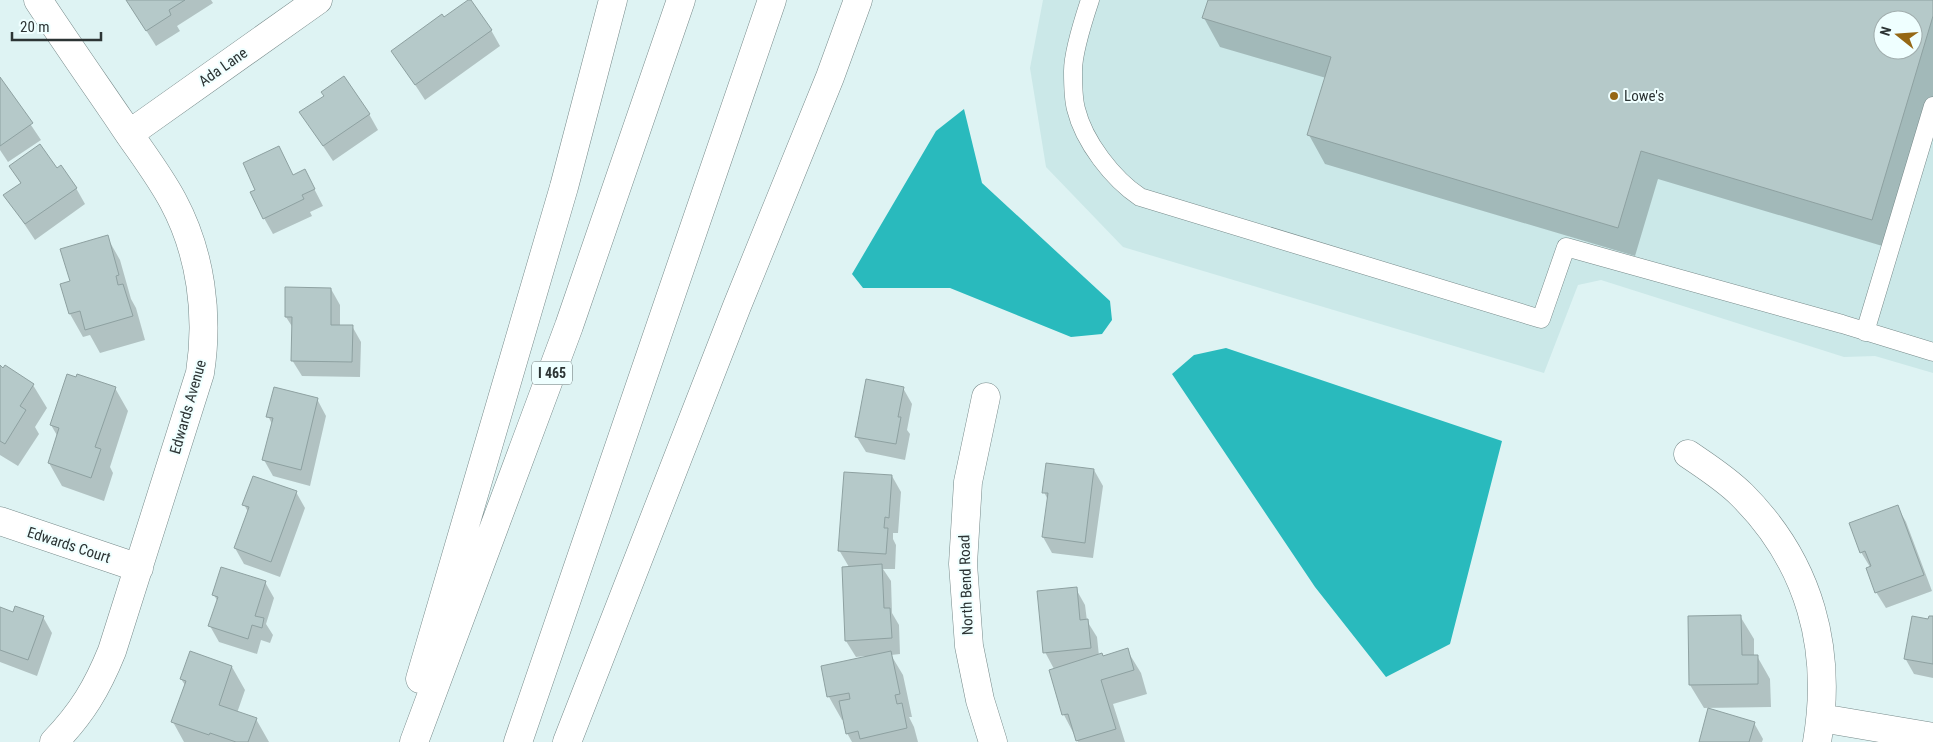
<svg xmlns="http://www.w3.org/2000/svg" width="1933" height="742" font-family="'Roboto Condensed',sans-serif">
<rect width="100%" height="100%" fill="#def3f3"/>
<!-- built -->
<path fill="#cbe8e8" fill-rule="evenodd" d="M1043,0H1933V373L1875,356L1844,357L1601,280L1578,285L1544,373L1123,247L1046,167L1030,68ZM1883,20H1913V50H1883Z"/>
<!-- water -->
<path fill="#29babd" d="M964,109L982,183L1110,301L1112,320L1102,334L1071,337L950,288H863L852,274L936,131Z
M1226,348L1502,441L1450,644L1386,677L1315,587L1172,374L1194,355Z"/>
<!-- shadow -->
<path fill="#0003" fill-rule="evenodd" d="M127,0H211L213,3L177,26L180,31L156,46Z
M1209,0H1933V99L1889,248L1658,179L1635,256L1325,164L1309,135L1326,78L1220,47L1204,18ZM1883,20H1913V50H1883Z
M444,18L491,30L500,46L425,100L393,51Z
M0,79L41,140L8,162L0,150Z
M301,113L369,114L378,130L333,161Z
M11,166L76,188L85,204L35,240L5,195L21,184Z
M305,171L323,206L310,212L312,216L273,234L264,218L293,176Z
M107,237L120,260L131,299L136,308L145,340L100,353L90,335L83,337L70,314L62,285L71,282Z
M331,289L340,305V326H352L361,342L360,377L302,376L292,360L293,328L286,317Z
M0,367L33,385L47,408L35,427L39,434L18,466L0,455Z
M115,388L128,411L110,467L113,473L104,501L62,486L49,463L58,437L51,425Z
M903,388L912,404L907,430L910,434L905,460L866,452L856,436Z
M317,399L326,416L310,486L273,476L264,460L272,424L268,416Z
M1094,470L1103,486L1093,558L1052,553L1043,537L1048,500L1044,492Z
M892,476L901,492L898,533H893V539L896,545L895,569H883L891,581L892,613L899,625L900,654L891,655L903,675L912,717H909L914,727L918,742H852L847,733L844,719L842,720L829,697L822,667L865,658V656L856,657L846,641L849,567L839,550Z
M296,492L305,508L280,577L244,564L235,548L248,512L244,504Z
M1897,506L1906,522L1932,591L1886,608L1876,592L1870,567L1861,552Z
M265,582L274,598L266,624L273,635L270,643L261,640L257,654L219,642L210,626L218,602L214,595Z
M1076,589L1085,605L1087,621L1097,637L1099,656L1103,657L1127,650L1141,673L1147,694L1113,704L1125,742H1078L1064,715L1050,670L1054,669L1045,652Z
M0,609L13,614L43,617L52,633L37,676L0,662Z
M1740,616L1754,639V656H1757L1770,679L1771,707L1704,708L1690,685Z
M1933,618V678L1914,674L1905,658L1929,620Z
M232,667L245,690L237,713L256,719L269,742H184L173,722L185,685L181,679Z
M1754,723L1763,739L1762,742H1700Z"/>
<!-- building -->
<path fill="#b5c9c9" stroke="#8ea1a1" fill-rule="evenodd" d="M126,0H185L169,10L171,15L146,31Z
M468,0H471L492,30L415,85L391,51L442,14L444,17Z
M1208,0H1933V16L1872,220L1641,151L1618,228L1307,135L1331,57L1202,18ZM1883,20H1913V50H1883Z
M344,76L370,114L323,146L299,112L324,96L321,92Z
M0,77L33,123L0,146Z
M40,144L57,168L61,165L77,188L25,224L3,195L21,183L9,166Z
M279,146L293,175L305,169L315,189L302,195L304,199L263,219L250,192L255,190L243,163Z
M108,235L119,275L116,276L118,285L123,284L133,316L85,330L80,311L69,314L60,284L70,281L60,249Z
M285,287L331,288V325H353L352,362L291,361L292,317H285Z
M0,365L3,368L5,365L34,384L20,406L26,410L5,444L0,441Z
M67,374L76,377L77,374L116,387L95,447L101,449L91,478L48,463L59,428L50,425Z
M866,379L904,387L898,417H901L896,444L855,437Z
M274,387L318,398L301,470L262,460L273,418L266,417Z
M1046,463L1094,469L1085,543L1042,537L1048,493H1042Z
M844,472L892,475L889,518L885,517L884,528H888L886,554L838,551Z
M253,476L297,491L271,562L234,548L249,507L242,505Z
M1898,505L1924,575L1875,593L1866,568L1871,566L1865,551L1860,553L1849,523Z
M882,564L884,608H890L892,638L845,641L842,567Z
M221,567L266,581L255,616L264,618L262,628L252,625L248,639L208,626L218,597L212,595Z
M1077,587L1080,620L1088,619L1091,648L1043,653L1037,591Z
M15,606L44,616L28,660L0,650V607L13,612Z
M1741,615L1742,655H1758V684L1689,685L1688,616Z
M1912,616L1928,619L1929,616H1933V664L1904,659Z
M1128,648L1134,670L1101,680L1116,729L1076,741L1068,714L1062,715L1049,670L1102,653L1103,656Z
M190,651L232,666L219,705L257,718L248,742H236L210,733L209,735L171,722L186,681L180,679Z
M891,651L900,694L895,695L897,704L902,703L907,728L860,739L858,731L846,734L839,701L850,699L849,693L827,697L821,666Z
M1708,708L1755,722L1749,742H1699Z"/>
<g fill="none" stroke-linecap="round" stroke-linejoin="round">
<defs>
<path id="lane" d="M1090,0C1084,18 1073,52 1073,71C1073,82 1073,98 1076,109C1084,142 1113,179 1140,197L1541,319L1566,247L1842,324L1933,352
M1865,332L1933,106"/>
<path id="street" d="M38,0C65,41 93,81 121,122C138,148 158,173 173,201C201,253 209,315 200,373L112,651C97,688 82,713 54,742
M129,134L318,0
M986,397L968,482L963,564L969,646L980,700L993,742
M1688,454C1707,467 1726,479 1742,495C1810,563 1833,649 1817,742
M0,521L139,568
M1821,718L1933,737"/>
<path id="highway" d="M420,679L564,187L613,0
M414,742L569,326L681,0
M518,742L772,0
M567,742L737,306L830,77L858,0"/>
</defs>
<!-- lane casing -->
<use href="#lane" stroke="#778a8a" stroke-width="19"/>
<!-- street casing -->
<use href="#street" stroke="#778a8a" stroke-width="29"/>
<!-- highway casing -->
<use href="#highway" stroke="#778a8a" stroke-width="29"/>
<!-- lane -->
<use href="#lane" stroke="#fff" stroke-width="18"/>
<!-- street -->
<use href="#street" stroke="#fff" stroke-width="28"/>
<!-- highway -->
<use href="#highway" stroke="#fff" stroke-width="28"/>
</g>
<!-- markers -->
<circle fill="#956815" stroke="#efffff" stroke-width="2" cx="1614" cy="96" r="5"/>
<g text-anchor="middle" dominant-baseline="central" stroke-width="4" stroke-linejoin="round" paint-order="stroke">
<!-- shield labels -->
<rect fill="#efffff" stroke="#667171" stroke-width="1" x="532" y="361.5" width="40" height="23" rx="4"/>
<g font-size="14" font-weight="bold" fill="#2c3434">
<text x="552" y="373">I 465</text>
</g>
<!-- street labels -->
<g font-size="15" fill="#2c3434" stroke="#efffff">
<text transform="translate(223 67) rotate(-35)">Ada Lane</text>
<text transform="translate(188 407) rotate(-74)">Edwards Avenue</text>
<text transform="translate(69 545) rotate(18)">Edwards Court</text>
<text transform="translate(966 585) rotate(-92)">North Bend Road</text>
</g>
<!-- poi labels -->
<g font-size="15" fill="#2c3434" stroke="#efffff" text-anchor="start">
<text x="1624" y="96">Lowe's</text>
</g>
</g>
<!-- north arrow -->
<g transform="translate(1898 35) rotate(287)"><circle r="24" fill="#efffff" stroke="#a1aeae"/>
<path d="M0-4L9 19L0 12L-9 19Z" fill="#956815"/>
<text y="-8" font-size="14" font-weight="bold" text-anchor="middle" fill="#2c3434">N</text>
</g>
<!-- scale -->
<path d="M12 32v8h89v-8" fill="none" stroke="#2c3434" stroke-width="2.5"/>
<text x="20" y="32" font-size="15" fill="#2c3434" stroke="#efffff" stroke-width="4" paint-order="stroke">20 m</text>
</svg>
